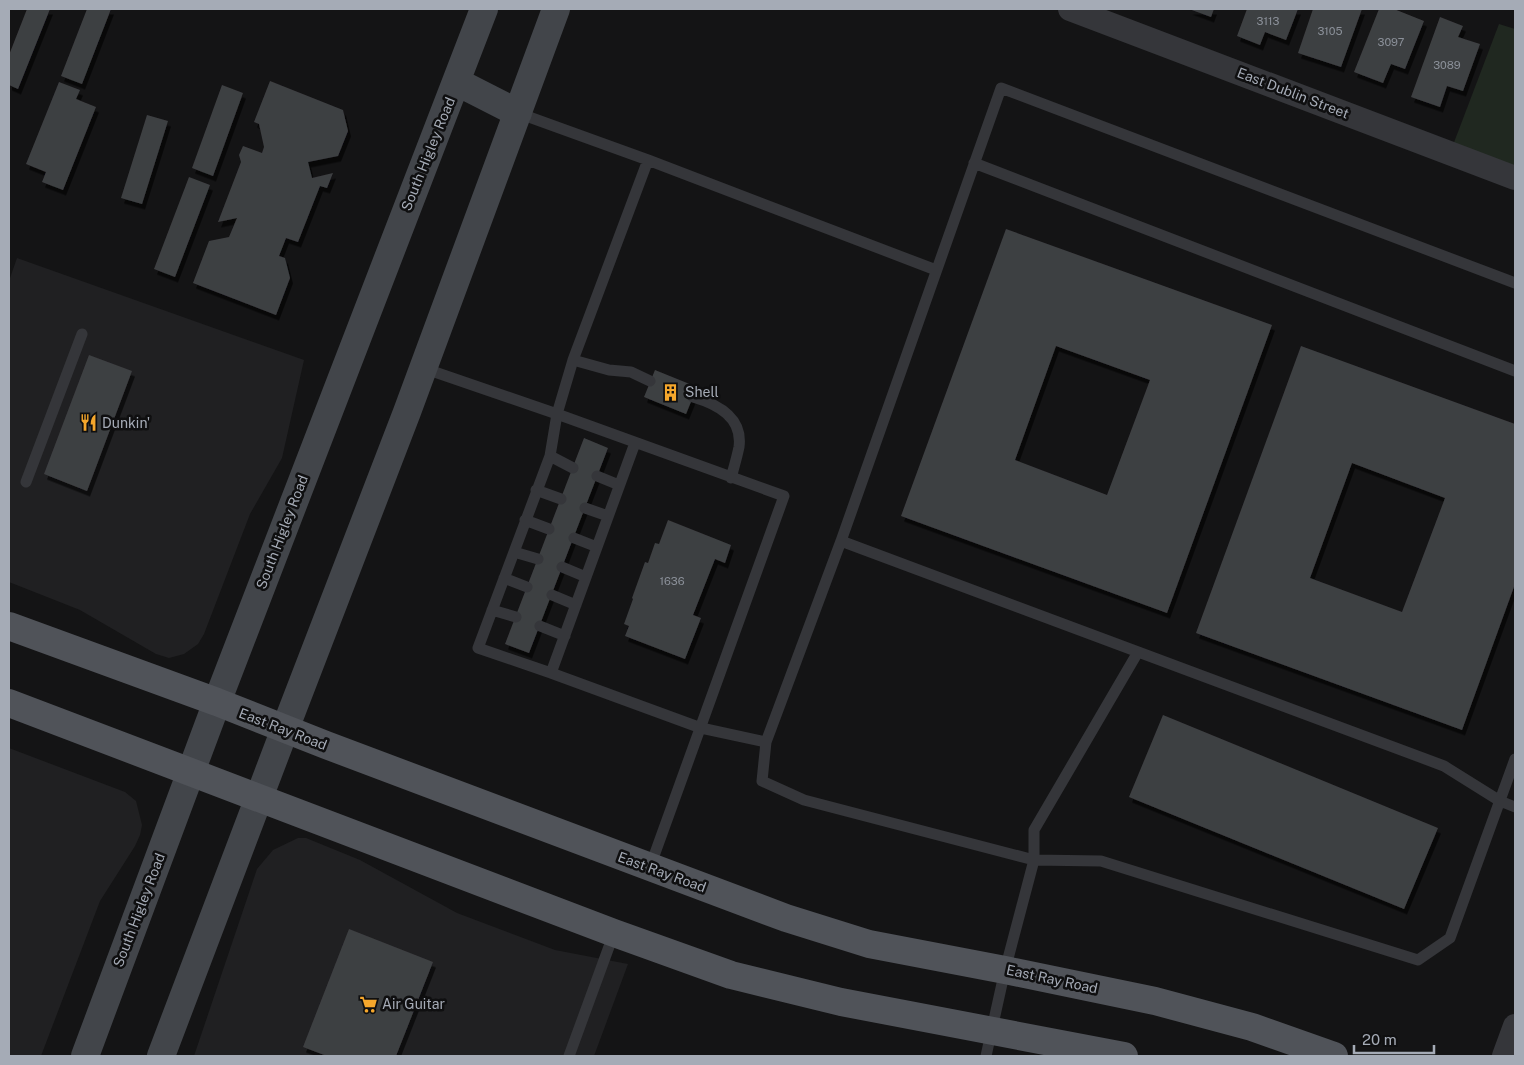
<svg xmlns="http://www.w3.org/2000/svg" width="1524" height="1065" font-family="'Public Sans',sans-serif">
<defs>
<filter id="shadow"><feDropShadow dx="3" dy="5.5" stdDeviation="0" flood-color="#0009"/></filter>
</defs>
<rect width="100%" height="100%" fill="#141415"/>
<!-- built -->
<path fill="#202022" d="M17,258L304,360L282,458L250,514L204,634L198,644L184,654L169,658L156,654L80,610L9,582V281Z
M9,748L125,792L136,801L142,825L140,835L135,846L100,901L41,1056H9Z
M298,838H306L360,860L457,913L555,950L628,964L594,1056H194L257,869L273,850Z"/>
<!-- green -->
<path fill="#202820" d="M1499,24L1515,29V178L1450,153Z"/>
<!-- building -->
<path fill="#3e3f42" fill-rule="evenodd" filter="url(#shadow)" d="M27,9H50L18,89L9,85V55Z
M87,9H111L82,84L61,76Z
M1189,9H1214L1211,17Z
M1247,9H1298L1286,40L1265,32L1260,45L1237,36Z
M1313,9H1362L1341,67L1298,53Z
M1379,9H1394L1424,21L1405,69L1391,64L1383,83L1354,72Z
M1440,17L1463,26L1458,37L1480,44L1463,91L1447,86L1440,107L1411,97Z
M270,81L343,110L348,131L338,156L308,162L312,178L333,173L327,188L320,186L298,242L286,238L279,256L285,258L290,278L276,315L193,283L209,241L229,237L237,218L218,222L241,162L239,155L243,146L262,153L264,147L259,124L254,122Z
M59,82L80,90L76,99L96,107L63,190L42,182L46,172L26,164Z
M222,85L243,93L213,176L192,168Z
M147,115L168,121L142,204L121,198Z
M189,177L210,185L175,277L154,269Z
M1006,229L1272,325L1167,613L901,516ZM1056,346L1150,380L1107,495L1015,460Z
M1301,346L1515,424V584L1462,730L1196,633ZM1352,463L1445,498L1402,612L1310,578Z
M89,355L132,371L87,491L44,474Z
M655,370L697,387L686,414L644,397Z
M584,438L608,448L529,653L505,644Z
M668,520L731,545L725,563L715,559L693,615L701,618L685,659L625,636L629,626L624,624L633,599L632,598L645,562L648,563L655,543L659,544Z
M1163,715L1438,828L1404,909L1129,797Z
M349,929L433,962L396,1056H327L303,1047Z"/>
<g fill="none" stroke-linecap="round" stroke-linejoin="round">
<!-- lane -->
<path stroke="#35363a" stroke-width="11" d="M518,113L648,160L573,360L557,414L550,456L478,648L551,673
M648,160L936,270
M974,163L1515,371
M1515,283L1001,88L841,541L1444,766L1500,801L1515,807
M573,360L609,370L631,372L650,381
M423,368L557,414L784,496L650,867
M693,397C717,404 743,417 739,447C737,457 734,467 731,478
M635,443L551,673L701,728L766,742
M550,456L573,468
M597,476L619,485
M26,482L82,334
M536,490L561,499
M585,508L608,516
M525,520L549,529
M574,538L597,547
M841,541L766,742L762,781L804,800L1034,860L1005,970L986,1056
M514,552L538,559
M562,567L586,577
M504,578L527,587
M552,595L576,605
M492,610L516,617
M540,626L565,636
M1138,652L1034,830V860L1101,861L1418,960L1450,938L1515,759
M569,1056L614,933"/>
<!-- street -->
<path stroke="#35363a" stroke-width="24" d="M1070,9L1515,178
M1504,1056L1515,1026"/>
<!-- secondary -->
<path stroke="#42454a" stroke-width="28" d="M457,82L518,113
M85,1056L217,702L484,9
M161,1056L285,729L407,412L556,9"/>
<!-- primary -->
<path stroke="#505359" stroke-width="28" d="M9,626L217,702L326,745L786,918L869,944L1005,970L1155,1001L1252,1027L1334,1056
M9,703L614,933L731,975L841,1002L1124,1056"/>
</g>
<!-- icons -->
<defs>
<symbol id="building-bare" viewBox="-9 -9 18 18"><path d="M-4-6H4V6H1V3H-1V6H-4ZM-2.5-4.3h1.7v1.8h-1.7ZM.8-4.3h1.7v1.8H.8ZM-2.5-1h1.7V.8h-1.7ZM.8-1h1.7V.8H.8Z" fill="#f5a72c" stroke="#0f0f10" stroke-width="2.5" paint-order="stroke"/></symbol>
<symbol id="restaurant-bare" viewBox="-9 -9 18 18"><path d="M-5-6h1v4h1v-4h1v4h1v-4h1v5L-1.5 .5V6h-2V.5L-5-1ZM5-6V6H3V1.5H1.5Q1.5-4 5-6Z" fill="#f5a72c" stroke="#0f0f10" stroke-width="2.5" paint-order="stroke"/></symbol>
<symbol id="supermarket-bare" viewBox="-9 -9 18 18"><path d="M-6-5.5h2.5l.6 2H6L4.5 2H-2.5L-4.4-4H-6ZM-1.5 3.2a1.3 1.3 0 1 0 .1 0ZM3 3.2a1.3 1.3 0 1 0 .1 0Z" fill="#f5a72c" stroke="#0f0f10" stroke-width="2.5" paint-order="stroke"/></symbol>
</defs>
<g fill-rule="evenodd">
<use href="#building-bare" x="658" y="380" width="25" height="25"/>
<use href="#restaurant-bare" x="76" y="410" width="25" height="25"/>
<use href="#supermarket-bare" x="356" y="992" width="25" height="25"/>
</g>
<g text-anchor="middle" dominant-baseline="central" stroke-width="5" stroke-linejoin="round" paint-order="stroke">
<!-- number labels -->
<g font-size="11" fill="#8b9099">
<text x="1268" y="21">3113</text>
<text x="1330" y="31">3105</text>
<text x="1391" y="42">3097</text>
<text x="1447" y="65">3089</text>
<text x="672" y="581">1636</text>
</g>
<!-- street labels -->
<g font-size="14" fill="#a5abb6" stroke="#0f0f10">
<text transform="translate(1293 93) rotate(21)">East Dublin Street</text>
<text transform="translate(428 154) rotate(-68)">South Higley Road</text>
<text transform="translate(282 532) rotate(-69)">South Higley Road</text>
<text transform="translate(283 729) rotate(21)">East Ray Road</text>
<text transform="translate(662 872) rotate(20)">East Ray Road</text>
<text transform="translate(139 910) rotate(-69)">South Higley Road</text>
<text transform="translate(1052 979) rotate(12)">East Ray Road</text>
</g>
<!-- poi labels -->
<g font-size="14" fill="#a5abb6" stroke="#0f0f10" text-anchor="start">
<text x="685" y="392">Shell</text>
<text x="102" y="423">Dunkin'</text>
<text x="382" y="1004">Air Guitar</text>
</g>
</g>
<!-- border -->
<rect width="1524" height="1065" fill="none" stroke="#a5abb6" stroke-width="20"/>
<!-- scale -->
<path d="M1354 1045v8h80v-8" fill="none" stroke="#a5abb6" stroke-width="2.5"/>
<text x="1362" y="1045" font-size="15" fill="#a5abb6" stroke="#0f0f10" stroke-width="4" paint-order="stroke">20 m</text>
</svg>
